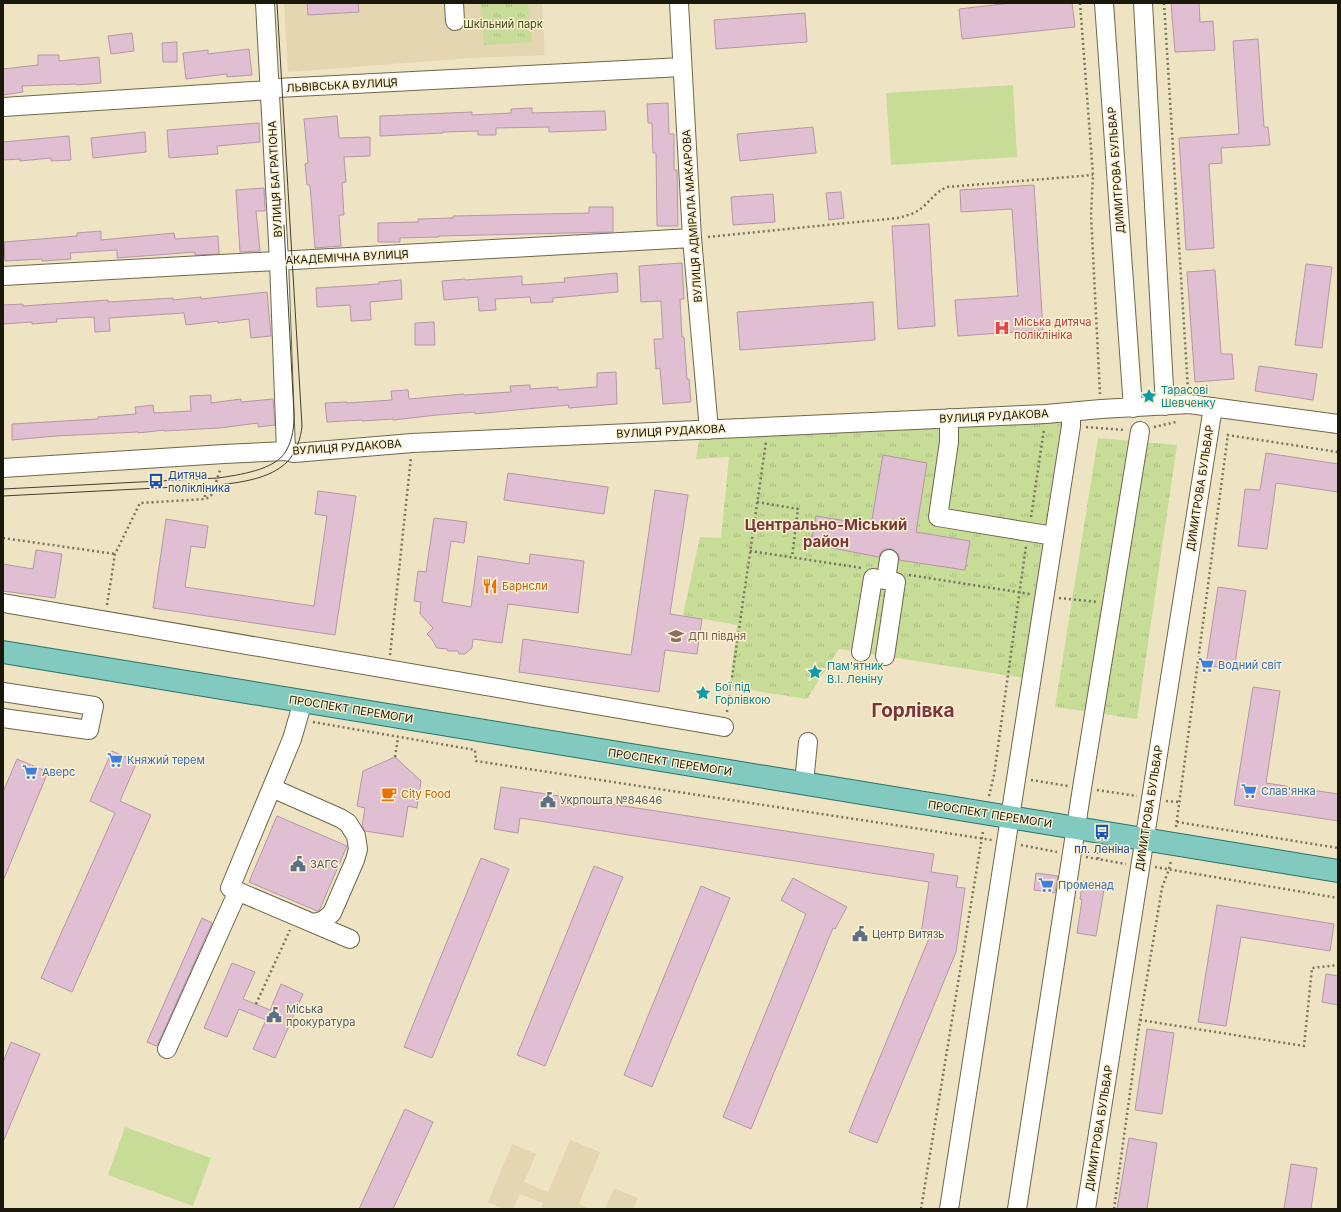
<svg xmlns="http://www.w3.org/2000/svg" width="1341" height="1212" font-family="Inter,sans-serif">
<defs>
<pattern id="park-tufts" width="24" height="20" patternUnits="userSpaceOnUse"><rect width="24" height="20" fill="#c7dc97"/><path d="M3 7l-1-3M5 7V3M7 7l1-3M15 17l-1-3M17 17v-4M19 17l1-3" fill="none" stroke="#aabc81"/></pattern>
</defs>
<rect width="100%" height="100%" fill="#eee4c3"/>
<!-- built -->
<path fill="#e3d6b0" d="M284,3H542L545,55L470,58L288,72Z
M570,1140L600,1152L579,1204L591,1209H541L543,1203L520,1194L513,1209H504L488,1202L512,1144L536,1154L524,1182L548,1192Z
M614,1188L638,1198L633,1209H605Z"/>
<!-- grass -->
<path fill="#c7dc97" d="M1013,85L1017,157L891,165L886,93Z
M125,1127L211,1158L193,1206L108,1175Z"/>
<!-- park -->
<path fill="url(#park-tufts)" d="M480,3H528L532,42L484,45Z
M1067,408L1024,678L839,649L807,699L730,687L737,625L683,615L700,537L721,538L729,457L696,459L701,427Z
M1098,438L1177,445L1137,719L1055,707Z"/>
<!-- building -->
<path fill="#dfbfd1" stroke="#b596a8" d="M307,3H358L359,12L308,15Z
M1011,3H1072L1075,27L962,39L959,9Z
M1171,3H1199L1200,22L1213,21L1215,50L1175,52Z
M805,13L807,42L716,49L714,20Z
M132,33L134,51L111,54L108,36Z
M1258,39L1264,127H1268L1270,145L1221,148L1222,163L1209,164L1214,248L1186,250L1179,138L1239,134L1233,41Z
M177,42V62H163L162,43Z
M249,49L252,75L227,77V74L186,79L183,53L208,50V54Z
M38,55H59V61L99,57L101,83L77,85L76,84L22,86L23,92L3,95V69L38,65Z
M668,103L669,134H674V170H677L678,226H657L656,153H653L652,123H648L647,104Z
M532,108V113L605,111L606,130L549,132V127L496,128V135H478V131L443,132V133L380,136V116L472,112V115L511,113V109Z
M337,116L339,138L370,137V156L344,157L346,182L342,183L344,215H339L341,246L315,248L310,185H307L305,164L308,163L304,119Z
M259,123L260,142L217,146L218,154L169,158L167,130Z
M813,127L816,153L740,161L737,134Z
M145,132L146,152L93,158L91,138Z
M69,136L71,160L51,161V158L20,161V159L3,160V142Z
M1034,185L1043,330L958,336L955,300L1018,296L1012,209L961,212L960,190Z
M264,188L265,211H256L260,251L240,252L236,190Z
M841,192L844,218L829,220L826,193Z
M773,194L775,222L733,225L731,197Z
M589,207H613V232L439,236V237L400,238V242H378V223L418,222V219L453,218V216L589,213Z
M929,224L935,326L898,329L892,226Z
M101,231V240L174,233L175,239L218,236L219,254L195,255V252L117,258V250L70,253L71,259L42,261V259L5,261L4,242L77,236V233Z
M682,263L684,299H680L682,337H684L687,379H689L691,402L663,404L660,368L656,369L654,339H663L661,301L641,302L639,266Z
M1306,264L1332,267L1322,348L1295,345Z
M1215,270L1221,354H1232L1234,379L1195,382L1187,272Z
M617,273L618,292L553,298V302L531,303L530,297L495,299L496,310L479,311L478,297L444,300L442,281L465,279V280L522,276V285L565,282L564,278Z
M401,280L402,299L370,302L371,320L351,321L350,305L317,307L316,288L379,284V282Z
M267,292L271,336L251,338L249,319L218,323V321L186,325L184,313L109,318L110,331L95,332L94,317L56,319L57,322L32,324V322L3,324V305L23,304V306L108,300V302L173,298V300L201,297V299Z
M873,302L875,340L740,350L737,312Z
M434,322L435,345H415V323Z
M1259,366L1317,374L1313,400L1255,391Z
M616,372L617,404L569,408L568,405L475,414V412L437,415L393,420V419L362,421V420L327,422L325,403L347,402V403L392,400L391,391L408,390L409,399L464,394V395L511,392L510,386L530,385V389L558,387V390L597,387V373Z
M211,395V403L241,399V402L273,399L275,425L258,427V423L220,428L164,431V430L138,433V432L56,436L12,440V424L98,419V417L136,414L135,407L153,405L154,413L191,411L190,396Z
M1266,453L1338,464V492L1276,483L1267,549L1238,546L1245,489L1260,490Z
M883,455L927,463L916,532L970,541L965,570L899,560V555L895,551L891,549H885L881,552L879,557L811,544L816,516L871,525Z
M508,473L608,487L604,514L504,500Z
M655,490L688,495L670,614L702,619L697,654L665,650L659,692L519,672L523,639L631,655Z
M318,491L356,496L335,635L153,608L166,519L208,526L205,548L191,546L185,587L314,606L327,516L315,514Z
M434,518L467,522L464,543L451,541L442,602L471,607L478,556L529,564L530,554L584,561L578,613L508,604L502,643L473,639L472,648L465,654H459L458,651H448L447,649L437,648L431,638L427,634L433,628L420,614L421,602L414,601L418,571L426,572Z
M36,550L62,554L55,598L3,591V564L33,569Z
M1218,587L1246,591L1234,670L1206,665Z
M1253,687L1280,691L1266,783L1338,794V821L1234,805Z
M112,751L137,762L120,801L151,815L72,992L41,978L115,813L90,801Z
M395,757L421,781L417,808L408,806L403,837L365,831L362,826L365,808L357,806L363,771Z
M17,759L48,772L3,881V792Z
M501,787L934,854L931,872L958,876L956,887L965,888L956,952L877,1143L849,1132L930,936L921,934L929,882L520,818L518,833L494,829Z
M277,816L347,846L319,911H317L249,882Z
M481,858L509,869L432,1058L404,1047Z
M594,866L623,877L545,1066L517,1055Z
M1036,873L1058,876L1055,893L1034,890Z
M793,878L847,907L835,929L833,928L751,1129L723,1117L806,914L781,900Z
M1083,881L1105,884L1096,936L1077,933L1082,900L1080,899Z
M701,886L730,898L652,1087L624,1075Z
M1217,905L1334,924L1330,951L1241,937L1226,1026L1198,1022Z
M202,918L212,923L157,1046L147,1042Z
M232,963L255,972L243,999L270,1010L281,984L303,994L275,1058L253,1049L266,1020L239,1009L227,1037L204,1028Z
M1326,974L1338,976V1005L1322,1002Z
M1147,1029L1174,1033L1162,1114L1135,1110Z
M11,1042L40,1054L3,1142V1062Z
M405,1109L433,1122L393,1209H359Z
M1129,1138L1157,1143L1147,1209H1117Z
M1291,1164L1317,1168L1311,1209H1284Z"/>
<g fill="none" stroke-linecap="round" stroke-linejoin="round">
<defs>
<path id="minor" d="M265,3L279,261L286,451
M454,3L455,21
M679,3L692,238L709,430
M1104,3L1133,408
M1143,3L1165,406
M3,107L270,90L277,88L682,67
M3,276L692,238
M949,418V442L938,517L1054,536
M3,468L224,454L286,451L294,453L412,443L1046,414L1101,409L1189,404L1338,424
M886,580L889,559
M3,603L724,727
M861,652L873,578L896,582L885,656
M3,692L94,706L89,730L3,718
M303,701L292,739L230,888L350,939
M804,783L808,742
M272,788L340,818L348,823L356,836L358,849L355,860L332,913L324,920L314,923
M167,1049L238,891
M949,1209L1071,426V412
M1017,1209L1082,788L1140,431
M1086,1209L1213,407"/>
<path id="major" d="M3,652L1338,871"/>
</defs>
<!-- minor casing -->
<use href="#minor" stroke="#6f6649" stroke-width="20"/>
<!-- major casing -->
<use href="#major" stroke="#287365" stroke-width="24"/>
<!-- path -->
<path stroke="#7a735e" stroke-width="2.5" stroke-dasharray="2 3" stroke-linecap="butt" d="M1080,3L1093,175L1091,215L1100,394
M1164,3L1188,390
M708,237L898,218C905,216 913,214 919,210C929,203 935,192 947,187L1093,175
M1086,427L1125,430
M1154,427L1176,422
M1227,435L1338,452
M205,485V499
M757,502L798,509L792,557
M1031,517L1044,429
M3,538L115,554
M750,551L862,568
M909,575L1030,594
M1059,598L1098,602
M107,605L115,554L140,503L205,499C214,496 213,490 216,483C217,478 219,474 220,470
M390,655L411,457
M727,712L766,442
M313,722L475,750L476,761L992,840
M395,757L398,738
M1031,780L1068,786
M1097,790L1137,796
M989,796L994,775L1026,546
M1166,801L1179,802
M1177,822L1338,848
M1176,827L1228,434
M1021,845L1057,852
M1086,857L1126,864
M1098,859L1099,849
M1155,867L1338,898
M256,1004L290,930
M1140,1020L1304,1046L1312,968L1338,965
M921,1209L983,831
M1114,1209L1140,1020L1162,888L1169,869L1171,861"/>
<!-- minor -->
<use href="#minor" stroke="#fff" stroke-width="18"/>
<!-- major -->
<use href="#major" stroke="#82c9c0" stroke-width="22"/>
<!-- tram -->
<path stroke="#433f2f" stroke-width="1" d="M3,489L218,478C238,475 276,470 286,451C293,439 294,426 294,414L284,225
M3,496L215,485C239,483 271,479 288,461C296,452 301,438 302,426L277,3"/>
</g>
<!-- icons -->
<defs>
<symbol id="hospital-bare" viewBox="-9 -9 18 18"><path d="M-5-5h3v3.5h4V-5h3V5h-3V1.5h-4V5h-3Z" fill="#e0444e" stroke="#fbf1d0" stroke-width="2.5" paint-order="stroke"/></symbol>
<symbol id="sight-bare" viewBox="-9 -9 18 18"><path d="M0-6L1.8-2.2L6-1.7L2.9 1.2L3.7 5.4L0 3.3L-3.7 5.4L-2.9 1.2L-6-1.7L-1.8-2.2Z" fill="#0f9aa8" stroke="#fbf1d0" stroke-width="2.5" paint-order="stroke"/></symbol>
<symbol id="bus-bare" viewBox="-9 -9 18 18"><path d="M-5-6H5V4H4V6H2V4H-2V6H-4V4H-5ZM-3.5-4V0h7V-4ZM-3.5 1.2v1.5H-2V1.2ZM2 1.2v1.5H3.5V1.2Z" fill="#1a4fb4" stroke="#fbf1d0" stroke-width="2.5" paint-order="stroke"/></symbol>
<symbol id="restaurant-bare" viewBox="-9 -9 18 18"><path d="M-5-6h1v4h1v-4h1v4h1v-4h1v5L-1.5 .5V6h-2V.5L-5-1ZM5-6V6H3V1.5H1.5Q1.5-4 5-6Z" fill="#e8710a" stroke="#fbf1d0" stroke-width="2.5" paint-order="stroke"/></symbol>
<symbol id="school-bare" viewBox="-9 -9 18 18"><path d="M0-5L7-2L0 1L-7-2ZM-4 1L0 2.5L4 1V4Q0 6-4 4Z" fill="#8d6e63" stroke="#fbf1d0" stroke-width="2.5" paint-order="stroke"/></symbol>
<symbol id="supermarket-bare" viewBox="-9 -9 18 18"><path d="M-6-5.5h2.5l.6 2H6L4.5 2H-2.5L-4.4-4H-6ZM-1.5 3.2a1.3 1.3 0 1 0 .1 0ZM3 3.2a1.3 1.3 0 1 0 .1 0Z" fill="#3f7fe0" stroke="#fbf1d0" stroke-width="2.5" paint-order="stroke"/></symbol>
<symbol id="cafe-bare" viewBox="-9 -9 18 18"><path d="M-5.5-4.5H6V0H3Q3 3.5 0 3.5H-2.5Q-5.5 3.5-5.5 0ZM3-3.2v2h1.7v-2ZM-6 4.5H4V6H-6Z" fill="#e8710a" stroke="#fbf1d0" stroke-width="2.5" paint-order="stroke"/></symbol>
<symbol id="civic-bare" viewBox="-9 -9 18 18"><path d="M-.6-6.5H3V-4.5H.6V-3L4-1V1h2V6H-6V1h2V-1L-.6-3ZM-1.2 2.5V6h2.4V2.5Z" fill="#5c6f8a" stroke="#fbf1d0" stroke-width="2.5" paint-order="stroke"/></symbol>
</defs>
<g fill-rule="evenodd">
<use href="#hospital-bare" x="991" y="317" width="22" height="22"/>
<use href="#sight-bare" x="1138" y="385" width="22" height="22"/>
<use href="#bus-bare" x="145" y="470" width="22" height="22"/>
<use href="#restaurant-bare" x="479" y="575" width="22" height="22"/>
<use href="#school-bare" x="665" y="625" width="22" height="22"/>
<use href="#supermarket-bare" x="1195" y="654" width="22" height="22"/>
<use href="#sight-bare" x="804" y="661" width="22" height="22"/>
<use href="#sight-bare" x="692" y="682" width="22" height="22"/>
<use href="#supermarket-bare" x="104" y="749" width="22" height="22"/>
<use href="#supermarket-bare" x="19" y="761" width="22" height="22"/>
<use href="#supermarket-bare" x="1238" y="780" width="22" height="22"/>
<use href="#cafe-bare" x="378" y="783" width="22" height="22"/>
<use href="#civic-bare" x="537" y="789" width="22" height="22"/>
<use href="#bus-bare" x="1091" y="821" width="22" height="22"/>
<use href="#civic-bare" x="287" y="853" width="22" height="22"/>
<use href="#supermarket-bare" x="1035" y="874" width="22" height="22"/>
<use href="#civic-bare" x="849" y="923" width="22" height="22"/>
<use href="#civic-bare" x="263" y="1004" width="22" height="22"/>
</g>
<g text-anchor="middle" dominant-baseline="central" stroke-width="3" stroke-linejoin="round" paint-order="stroke">
<!-- park labels -->
<g font-size="11" fill="#3e4b17" stroke="#fbf1d0">
<text x="503" y="24">Шкільний парк</text>
</g>
<!-- street labels -->
<g font-size="11" fill="#1a170b" stroke="#fbf1d0">
<text transform="translate(342 85) rotate(-3)">ЛЬВІВСЬКА ВУЛИЦЯ</text>
<text transform="translate(1116 170) rotate(-94)">ДИМИТРОВА БУЛЬВАР</text>
<text transform="translate(275 179) rotate(-93)">ВУЛИЦЯ БАГРАТІОНА</text>
<text transform="translate(692 216) rotate(-94)">ВУЛИЦЯ АДМІРАЛА МАКАРОВА</text>
<text transform="translate(347 257) rotate(-3)">АКАДЕМІЧНА ВУЛИЦЯ</text>
<text transform="translate(994 416) rotate(-3)">ВУЛИЦЯ РУДАКОВА</text>
<text transform="translate(671 431) rotate(-3)">ВУЛИЦЯ РУДАКОВА</text>
<text transform="translate(347 447) rotate(-4)">ВУЛИЦЯ РУДАКОВА</text>
<text transform="translate(1200 488) rotate(-81)">ДИМИТРОВА БУЛЬВАР</text>
<text transform="translate(351 709) rotate(9)">ПРОСПЕКТ ПЕРЕМОГИ</text>
<text transform="translate(670 762) rotate(9)">ПРОСПЕКТ ПЕРЕМОГИ</text>
<text transform="translate(1149 808) rotate(-81)">ДИМИТРОВА БУЛЬВАР</text>
<text transform="translate(990 814) rotate(9)">ПРОСПЕКТ ПЕРЕМОГИ</text>
<text transform="translate(1099 1128) rotate(-81)">ДИМИТРОВА БУЛЬВАР</text>
</g>
<!-- health labels -->
<g font-size="11" fill="#be3a42" stroke="#fbf1d0" text-anchor="start">
<text x="1014" y="322">Міська дитяча<tspan x="1014" dy="13">поліклініка</tspan></text>
</g>
<!-- culture labels -->
<g font-size="11" fill="#0d838f" stroke="#fbf1d0" text-anchor="start">
<text x="1161" y="390">Тарасові<tspan x="1161" dy="13">Шевченку</tspan></text>
<text x="827" y="666">Пам'ятник<tspan x="827" dy="13">В.І. Леніну</tspan></text>
<text x="715" y="687">Бої під<tspan x="715" dy="13">Горлівкою</tspan></text>
</g>
<!-- transit labels -->
<g font-size="11" fill="#164399" stroke="#fbf1d0" text-anchor="start">
<text x="168" y="475">Дитяча<tspan x="168" dy="13">полікліника</tspan></text>
<text x="1102" y="849" text-anchor="middle">пл. Леніна</text>
</g>
<!-- food labels -->
<g font-size="11" fill="#c56008" stroke="#fbf1d0" text-anchor="start">
<text x="502" y="586">Барнсли</text>
<text x="401" y="794">City Food</text>
</g>
<!-- education labels -->
<g font-size="11" fill="#785e54" stroke="#fbf1d0" text-anchor="start">
<text x="688" y="636">ДПІ півдня</text>
</g>
<!-- shop labels -->
<g font-size="11" fill="#366cbe" stroke="#fbf1d0" text-anchor="start">
<text x="1218" y="665">Водний світ</text>
<text x="127" y="760">Княжий терем</text>
<text x="42" y="772">Аверс</text>
<text x="1261" y="791">Слав'янка</text>
<text x="1058" y="885">Променад</text>
</g>
<!-- service labels -->
<g font-size="11" fill="#4e5e75" stroke="#fbf1d0" text-anchor="start">
<text x="560" y="800">Укрпошта №84646</text>
<text x="310" y="864">ЗАГС</text>
<text x="872" y="934">Центр Витязь</text>
<text x="286" y="1009">Міська<tspan x="286" dy="13">прокуратура</tspan></text>
</g>
<!-- district labels -->
<g font-size="15" font-weight="bold" fill="#7c353b" stroke="#fbf1d0">
<text x="826" y="524">Центрально-Міський<tspan x="826" dy="17">район</tspan></text>
</g>
<!-- town labels -->
<g font-size="19" font-weight="bold" fill="#7c353b" stroke="#fbf1d0">
<text x="913" y="710">Горлівка</text>
</g>
</g>
<!-- border -->
<rect width="1341" height="1212" fill="none" stroke="#1a170b" stroke-width="8"/>
</svg>
